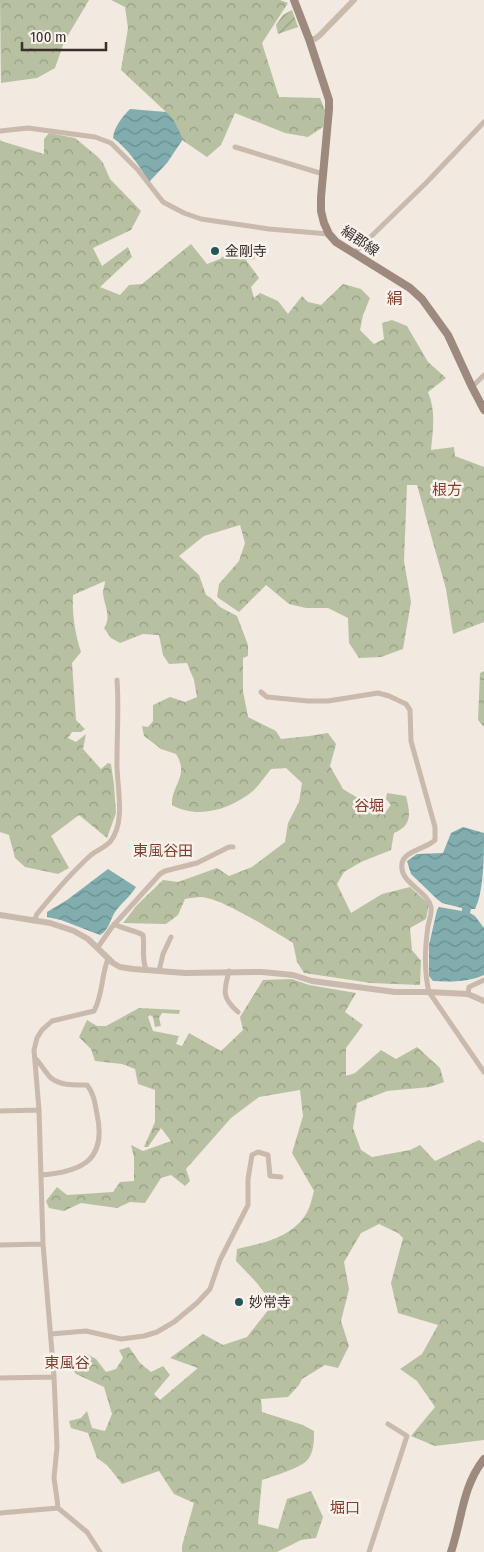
<svg xmlns="http://www.w3.org/2000/svg" width="484" height="1552" font-family="'Fira Sans Condensed','Noto Sans JP',sans-serif">
<defs>
<pattern id="forest-crowns" width="20" height="18" patternUnits="userSpaceOnUse" patternTransform="scale(1.25)"><rect width="20" height="18" fill="#b7c1a1"/><path d="M2 6a3 3 0 1 1 6 0M12 15a3 3 0 1 1 6 0" fill="none" stroke="#969d83"/></pattern>
<pattern id="garden-furrows" width="10" height="10" patternUnits="userSpaceOnUse" patternTransform="scale(1.25)"><rect width="10" height="10" fill="#b7c1a1"/><path d="M-1 1l2-2M0 10L10 0M9 11l2-2" fill="none" stroke="#969d83"/></pattern>
<pattern id="water-waves" width="16" height="10" patternUnits="userSpaceOnUse" patternTransform="scale(1.25)"><rect width="16" height="10" fill="#81adae"/><path d="M0 5q4-4 8 0t8 0" fill="none" stroke="#6b8d8e"/></pattern>
</defs>
<rect width="100%" height="100%" fill="#f2e9e1"/>
<!-- forest -->
<path fill="url(#forest-crowns)" d="M0,0H89L64,42L55,68L37,78L1,83Z
M111,0H280L288,3L262,43L279,97L320,98L325,110L323,127L308,137L285,133L235,113L221,145L207,157L182,140L165,111L121,70L128,28L125,7Z
M49,133L75,138L98,157L103,163L110,179L141,211L131,230L93,248L102,266L128,247L132,257L100,287L120,295L129,285L142,284L191,244L207,264L220,259L234,246L254,256L255,259L246,260L259,278L251,287L254,298L260,293L278,301L288,314L302,296L308,302L321,305L343,284L361,289L370,298L363,315L360,330L374,344L384,339L382,323L392,320L407,326L428,362L446,378L428,392C436,411 433,429 431,450L454,447L455,456L484,467V622L453,634L446,589L417,485H407L404,561L411,602L403,649L381,657L359,658L349,643L348,618L328,608H306L289,604L266,585L239,612L217,597L219,584L239,561L245,543L240,525L204,536L179,556L199,575L206,595L211,598L220,607L237,616L248,645V656L243,658V691L248,717L276,731L281,739L309,736L328,733L336,744L330,766L343,789L384,814L391,805L386,799L387,793L406,796C410,813 413,825 394,833L391,850L361,862L344,872L337,884L351,913L382,894L410,887L429,904L426,919L410,928L412,950L421,961L420,985L371,983L304,973L297,962L293,943C273,931 222,898 201,897C196,897 190,898 185,899L178,915L166,924L123,923L137,905L163,880L178,882L217,868L229,876L252,867L285,842L288,823L299,802L302,783L286,768L271,769C266,775 260,784 254,790C232,809 198,820 172,805C171,785 190,776 176,754L161,749L144,736L142,726L148,727L153,721V705L170,697L185,702L197,697L194,680L187,663L169,664L163,655L159,635L143,634L120,643L111,638L104,628C112,616 104,606 103,593C103,589 105,585 105,581L73,595C72,615 75,633 81,652L72,663L76,720L85,729L81,732H72L68,738L76,742L86,734L83,749L101,769L108,763L111,764L114,785L116,813L107,838L79,815L51,836L69,868L58,874L25,867L15,858L9,835L0,832V139L1,141L44,154V139Z
M484,671V727L478,720L480,673Z
M292,979L309,985L356,993L345,1012L363,1025L346,1048V1076L355,1073L381,1050L396,1059L417,1047L440,1068L444,1082L430,1087L387,1091L357,1103L353,1128L361,1150L372,1157L410,1150L420,1145L435,1161L479,1140L484,1143V1440L435,1446L411,1436L435,1407L417,1381L400,1369L422,1354L438,1325L398,1313L391,1283L403,1238L398,1233L379,1224L361,1233L344,1262L349,1289L341,1321L349,1346L338,1368L325,1365L302,1379L299,1385L288,1397L261,1399L262,1412L303,1425L314,1431C314,1441 314,1450 309,1458C303,1468 273,1476 262,1480L258,1524L278,1529L287,1499L311,1491L323,1517L316,1538L301,1540L277,1552H182V1546L194,1503L174,1494L159,1471L122,1484L108,1466L97,1458L88,1433L71,1428L69,1421L81,1418L87,1411L92,1428L105,1431L112,1414L104,1387L76,1374L62,1353L76,1358L85,1353L96,1359L106,1372L116,1369L123,1358L119,1350L129,1347L140,1363L151,1372L163,1366L170,1375L154,1394L160,1400L198,1368L170,1358L203,1334L223,1345L247,1337L273,1304L256,1282L236,1261L237,1249C263,1243 291,1238 306,1214C310,1208 312,1198 314,1191L292,1153L303,1116L300,1090L259,1097L231,1118L186,1169L190,1181L185,1186L171,1175L161,1178L145,1203L130,1202L117,1208L81,1203L64,1211L49,1208L46,1201L57,1187L67,1195L113,1192L120,1182L134,1181V1157L131,1145L143,1151L171,1141L161,1128L148,1147H144L155,1122V1090L138,1084L135,1069L122,1064L95,1061L91,1049L79,1037L87,1020L97,1026H106L139,1008L180,1010L179,1014L162,1013L159,1018L161,1026L155,1027L153,1017L150,1015L148,1017L153,1031L179,1036L176,1044L182,1046L189,1033L221,1051L243,1030L240,1017L263,980Z"/>
<!-- garden -->
<path fill="url(#garden-furrows)" d="M292,10L298,27L278,34L276,25L283,15Z"/>
<!-- water -->
<path fill="url(#water-waves)" d="M130,109L166,112L173,119L183,139L167,163L149,182C139,165 128,149 113,138C114,127 123,116 130,109Z
M463,827L484,833C484,854 484,892 475,909H471L470,913L475,916L484,928V975C469,982 449,982 433,981L429,976V945L437,910L439,907L462,911V908L442,903L437,899L411,874L407,861L417,854L443,853L451,833Z
M108,869L136,887C130,897 121,903 115,912C110,920 109,930 100,935L61,920L47,917V912L67,900Z"/>
<g fill="none" stroke-linecap="round" stroke-linejoin="round">
<!-- minor -->
<path stroke="#cab9ad" stroke-width="5" d="M0,131L28,128L95,137L111,143L138,170L163,202L184,213L201,219L269,229L329,234
M235,147L323,174
M354,253L426,183L484,122
M472,387L484,375
M261,692L267,697L308,701H328L378,693L389,696L406,704L410,710L411,741L435,827V840C428,848 403,851 402,864C399,883 427,890 431,907C432,913 429,921 428,926C425,947 424,972 429,992L484,1072
M34,921L37,914C54,893 71,873 91,855C97,850 104,848 110,842C127,821 116,785 117,760C117,733 119,707 117,680
M114,924C123,929 134,930 143,935C145,949 141,955 146,970
M98,947L112,927L160,874L165,871L197,863L229,847H233
M159,971L163,954L171,937
M229,971C224,991 221,997 238,1012
M468,994L469,987L484,980
M35,1058C41,1064 45,1072 51,1078C61,1086 75,1085 87,1085C94,1093 95,1104 97,1114C107,1160 82,1172 41,1175
M0,1111L39,1110
M0,1245L43,1244
M51,1334L86,1331L121,1339L144,1336L157,1332L174,1322L197,1303L210,1289L220,1260L248,1205V1179L252,1155L258,1152L268,1155L270,1176L281,1177
M0,1378L54,1377
M0,1513L58,1508
M100,1552L87,1532L58,1508L57,1499L54,1478L57,1447L54,1377L43,1244L39,1110L34,1050L37,1038L42,1030L52,1021L94,1011C103,995 101,976 108,959
M369,1552L407,1436L388,1424"/>
<!-- tertiary -->
<path stroke="#cab9ad" stroke-width="6" d="M309,39H315L320,35L354,0
M0,915L50,923L74,931L88,939L113,963L120,967L133,969L185,973L262,972L293,975L312,981L395,992H429L468,994L484,1001"/>
<!-- secondary -->
<path stroke="#9d897e" stroke-width="8" d="M294,0L309,39L329,100V109L321,197V211L324,223L329,234L336,242L410,288L422,299L448,335L472,387L484,410
M451,1552C462,1520 462,1487 484,1459"/>
</g>
<!-- markers -->
<g fill="#235658" stroke="#faf3ed" stroke-width="2">
<circle cx="215" cy="251" r="5"/>
<circle cx="239" cy="1302" r="5"/>
</g>
<g text-anchor="middle" dominant-baseline="central" stroke-width="5" stroke-linejoin="round" paint-order="stroke">
<!-- street labels -->
<g font-size="14" fill="#382f2b" stroke="#faf3ed">
<text transform="translate(360 241) rotate(34)">絹郡線</text>
</g>
<!-- poi labels -->
<g font-size="14" fill="#382f2b" stroke="#faf3ed" text-anchor="start">
<text x="225" y="251">金剛寺</text>
<text x="249" y="1302">妙常寺</text>
</g>
<!-- neighbourhood labels -->
<g font-size="15" fill="#833c29" stroke="#faf3ed">
<text x="447" y="490">根方</text>
<text x="369" y="806">谷堀</text>
<text x="163" y="851">東風谷田</text>
<text x="67" y="1363">東風谷</text>
<text x="345" y="1508">堀口</text>
</g>
<!-- quarter labels -->
<g font-size="16" fill="#833c29" stroke="#faf3ed">
<text x="395" y="298">絹</text>
</g>
</g>
<!-- scale -->
<path d="M22 42v8h84v-8" fill="none" stroke="#382f2b" stroke-width="2.5"/>
<text x="30" y="42" font-size="15" fill="#382f2b" stroke="#faf3ed" stroke-width="4" paint-order="stroke">100 m</text>
</svg>
